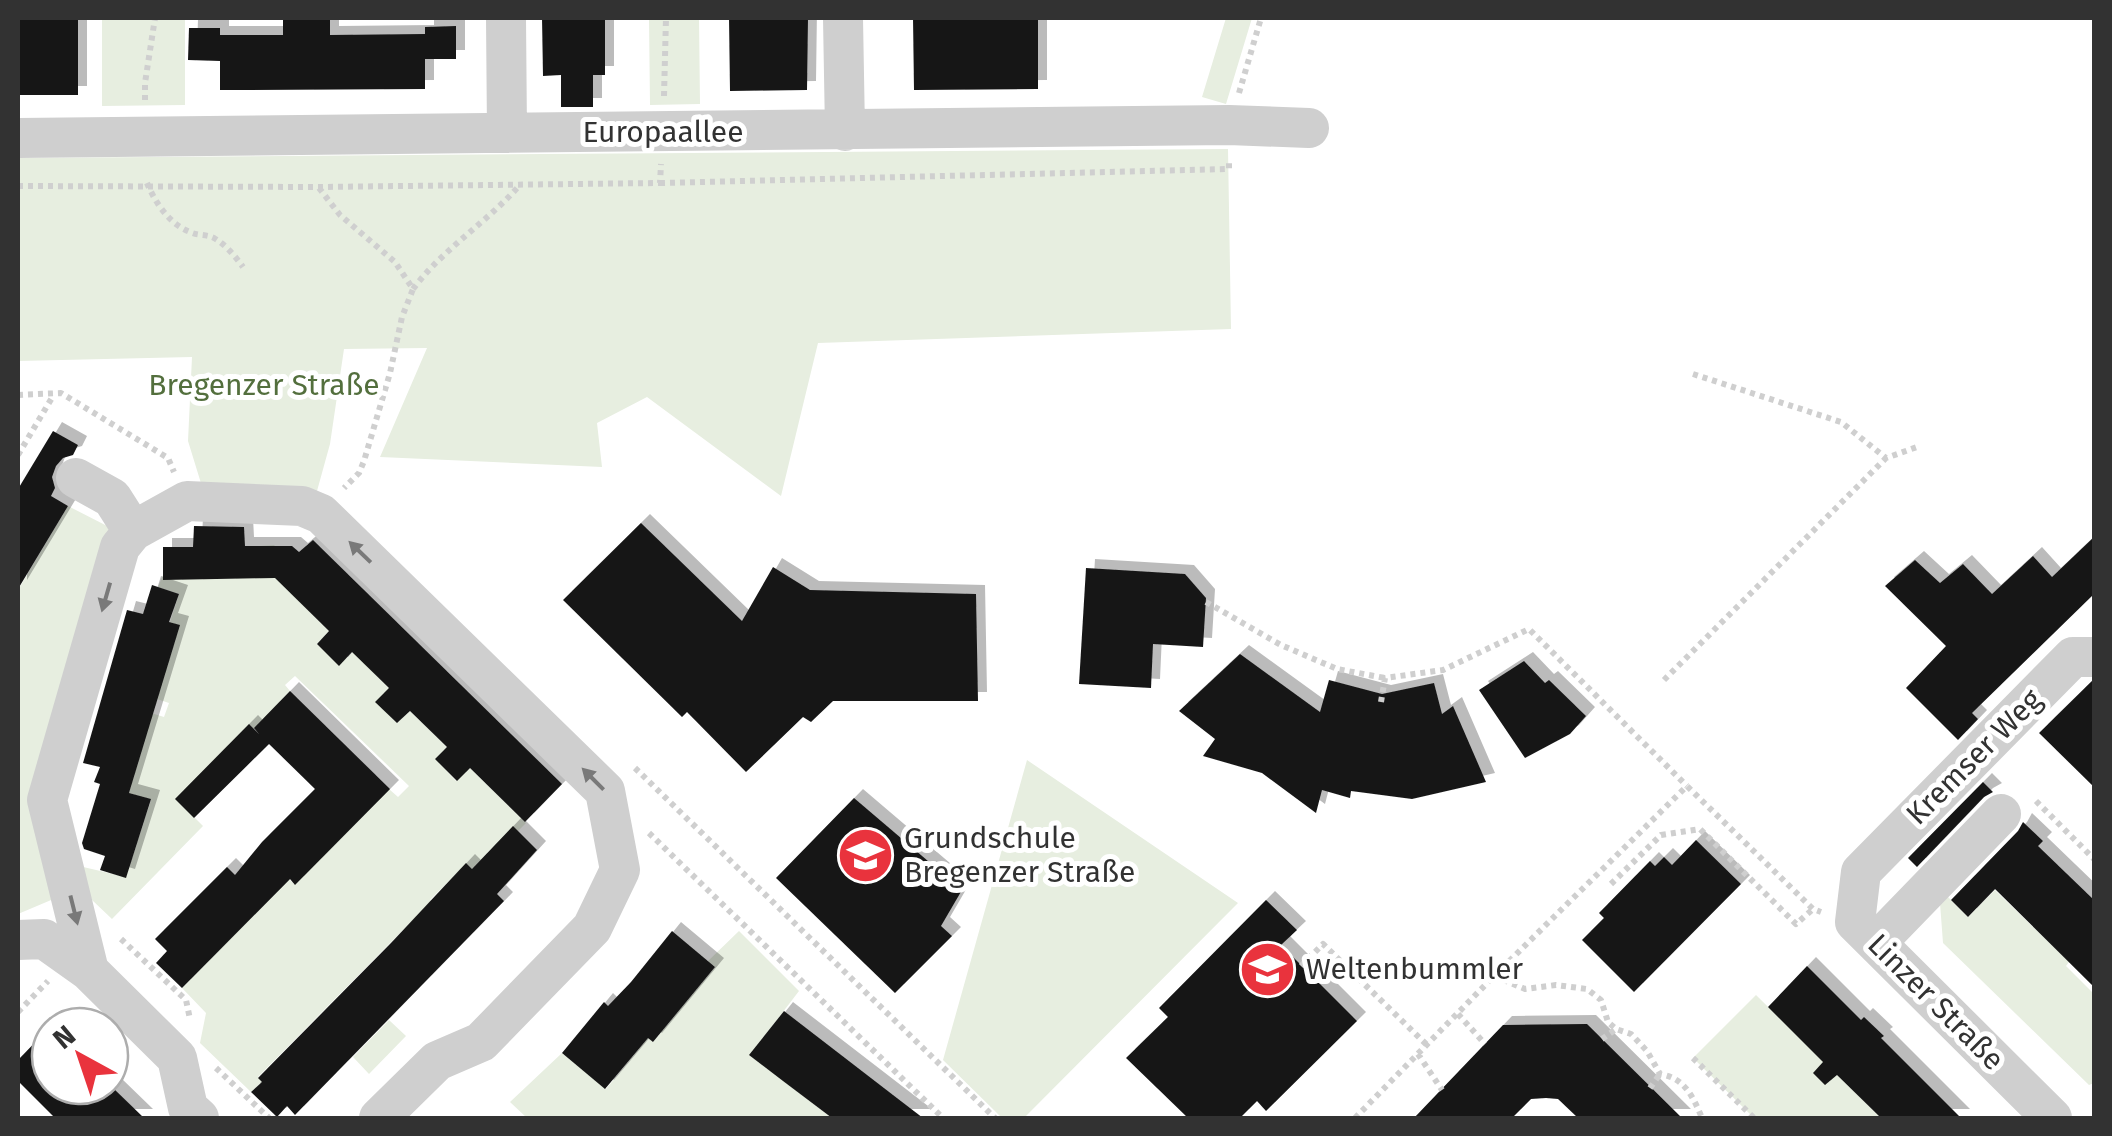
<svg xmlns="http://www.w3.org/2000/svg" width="2112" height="1136" font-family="'Fira Sans',sans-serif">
<defs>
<filter id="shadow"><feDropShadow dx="9" dy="-9" stdDeviation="0" flood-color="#0004"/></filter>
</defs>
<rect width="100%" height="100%" fill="#fff"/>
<!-- green -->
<path fill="#e7eee0" d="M102,18H185V105L102,106Z
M649,18H699L700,104L650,105Z
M1226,18H1252L1226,104L1202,97Z
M1228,149L1231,329L818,343L781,496L647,397L597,423L602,467L380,457L427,348L344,349L330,444L317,491L204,493L188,441L192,357L18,361V158Z
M68,506L113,529L32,799L63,895L18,914V590Z
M274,545L279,550L276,578L329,631L317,644L339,665L353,652L389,688L387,713L397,723L410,711L447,747L439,756L450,766L446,770L456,781L470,768L526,823L497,852L492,848L472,869L466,864L430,900L434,904L408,925L258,1077L262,1082L251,1092L200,1043L206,1013L182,988L289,879L294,884L389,789L398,797L409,786L295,676L285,685L290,691L254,729L250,725L176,799L203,826L112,919L92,900L79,866L126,877L151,800L129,793L148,712L164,717L169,703L157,699L170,622L179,594L158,587L163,575L260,573V546Z
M1027,760L1238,903L1024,1118H1002L943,1060Z
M1995,890L2069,962L2066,966L2094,994V1083L2089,1085L1943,943L1940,903L1947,896L1968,917Z
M739,931L799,991L750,1055L832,1118H527L510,1102L562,1053L606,1089L648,1038L653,1042L715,967L708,961Z
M1756,995L1881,1118H1754L1693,1058Z
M389,1020L406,1036L369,1074L353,1057Z"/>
<!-- building -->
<path fill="#191919" filter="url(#shadow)" d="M38,18H67V19L78,20V95H18V20H38Z
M542,18H605V75H593V107H561V75L543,76Z
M729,18H808L807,90L730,91Z
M913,18H1038V89L914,90Z
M283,19H330V35L425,34V37V27L456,26V59H425V89L251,90H220V61L188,60L189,28H220V44V35H283Z
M53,431L78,445L73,455L63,458L56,466L52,477L55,488L51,496L68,506L18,589V489Z
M641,523L742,621L773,567L810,590L976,594L978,701H833L811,722L803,717L746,772L687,712L682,717L563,600Z
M194,526L244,527L245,546H292L299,552L313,540L562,784L525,822L470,768L457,781L435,759L447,747L410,711L397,723L375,702L389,688L352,652L339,666L317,644L329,631L275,578L163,580V547H193Z
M2094,537V594L1972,713L1978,719L1958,740L1906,688L1946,646L1885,586L1915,560L1940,583L1963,564L1992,594L2033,556L2052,577Z
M1086,568L1185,574L1206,598L1203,647L1153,644L1151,688L1079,684Z
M152,585L179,594L169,622L180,625L129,793L151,799L126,878L100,870L105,856L84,849L82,843L100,784L94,782L100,767L83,763L127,610L143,614Z
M1240,654L1320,712L1329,680L1382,694L1434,683L1442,714L1453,706L1486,782L1412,799L1351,791L1350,798L1322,790L1316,813L1262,773L1203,756L1215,739L1179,711Z
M1524,661L1545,683L1549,680L1586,716L1570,734L1525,758L1479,690Z
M2092,681H2094V787L2039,733Z
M290,691L390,789L295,885L290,879L182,988L156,963L167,951L155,939L227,867L235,875L262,842L315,789L269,744L194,818L175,799L249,724L259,734L254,728Z
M1983,782L1993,792L1984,797L1917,867L1908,858Z
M854,798L962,890L941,926L952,936L895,993L776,878Z
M2023,822L2043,841L2038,846L2094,900V987L1995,889L1968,917L1951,900L2018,831Z
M513,826L537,850L497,894L504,901L295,1115L287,1106L277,1117L251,1092L262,1082L258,1078L391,943L466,863L472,869Z
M1696,840L1741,884L1634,992L1582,940L1604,918L1599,913L1650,861L1655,866L1664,857L1672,865Z
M1266,900L1297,930L1281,945L1357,1021L1266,1111L1257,1101L1240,1118H1188L1126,1058L1168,1017L1159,1008Z
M672,931L715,967L653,1042L648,1038L605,1089L562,1053L604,1002L608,1006L631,982Z
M1807,966L1861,1020L1864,1017L1884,1036L1881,1038L1961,1118H1881L1837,1075L1825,1085L1813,1073L1823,1062L1768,1007Z
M784,1011L893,1095L923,1118H832L783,1081L749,1055Z
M1587,1024L1682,1118H1578L1558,1099L1546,1098L1531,1099L1512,1118H1414L1503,1025Z
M50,1027V1086H111L144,1118H55L18,1081V1060Z"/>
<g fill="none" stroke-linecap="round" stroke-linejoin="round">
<!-- path -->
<path stroke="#cfcfcf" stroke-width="6" stroke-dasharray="5 5" stroke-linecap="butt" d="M1239,93L1261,18
M664,96L666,18
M145,100V83L155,18
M147,183C155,202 169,224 190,232C198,236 206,234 214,238C226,245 235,256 243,267
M660,183L1229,169V159
M18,186L318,187L660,183L661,164
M319,188L340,215L395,262L413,289L402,317L390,373L364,461L359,473L344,488
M413,289C443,249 486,223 519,186
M1693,374L1841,422L1886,458L1917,447
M18,395L61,393L168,458L174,472
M18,455L53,396
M1206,602L1281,645L1337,669L1385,678
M1664,680L1886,458
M1381,702L1385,678L1443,670L1529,629L1687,786
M635,768L995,1118
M2036,801L2094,859
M649,833L943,1118
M1611,884L1661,835L1700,829L1796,924L1813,909
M121,939L186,1000L190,1019
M1301,966L1323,944L1427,1045
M1494,976L1525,989L1556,985L1587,989L1601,1000L1608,1022L1616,1029L1631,1034L1647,1051L1660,1074C1685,1078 1693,1097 1702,1118
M18,1012L48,981
M1458,1014L1485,1044
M1602,1039L1616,1029
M1418,1054L1442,1090
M1693,1058L1754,1118
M216,1068L269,1118
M1650,1088L1660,1074
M1355,1118L1494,976L1687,786L1813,909L1821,912"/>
<!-- minor -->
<path stroke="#cfcfcf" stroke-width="40" d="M506,18L507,133
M843,18L845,131
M18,138L1229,125L1309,128
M76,478L112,498L133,531
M18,940L44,939L89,971L177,1058L188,1108L199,1118
M1876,943L2001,814
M89,971L47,800L120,547L133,531L187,501L302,506L321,514L605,791L620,870L592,928L481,1042L437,1061L379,1118
M2052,1118L1855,922L1861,872L2073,657H2094"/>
</g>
<!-- one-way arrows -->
<defs><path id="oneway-solid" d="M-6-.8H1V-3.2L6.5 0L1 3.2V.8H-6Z" transform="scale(2.5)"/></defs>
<g fill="#797979">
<use href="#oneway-solid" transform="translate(360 552) rotate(-136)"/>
<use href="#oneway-solid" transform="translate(106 597) rotate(106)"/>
<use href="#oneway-solid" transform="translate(593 779) rotate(-135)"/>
<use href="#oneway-solid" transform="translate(74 910) rotate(76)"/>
</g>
<!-- icons -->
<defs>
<symbol id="school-disc" viewBox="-11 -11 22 22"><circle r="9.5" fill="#e9333d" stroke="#fff"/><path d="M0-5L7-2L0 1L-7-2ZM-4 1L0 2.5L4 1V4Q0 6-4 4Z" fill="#fff"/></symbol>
</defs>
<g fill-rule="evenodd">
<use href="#school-disc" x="834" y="824" width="63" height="63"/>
<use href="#school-disc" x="1236" y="938" width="63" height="63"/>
</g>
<g text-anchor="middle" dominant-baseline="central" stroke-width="10" stroke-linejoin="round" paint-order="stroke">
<!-- street labels -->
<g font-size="30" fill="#323232" stroke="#fff">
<text x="663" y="132">Europaallee</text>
<text transform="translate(1974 757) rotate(-45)">Kremser Weg</text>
<text transform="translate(1936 1002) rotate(45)">Linzer Straße</text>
</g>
<!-- park labels -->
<g font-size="30" fill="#536f3d" stroke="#fff">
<text x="264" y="385">Bregenzer Straße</text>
</g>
<!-- poi labels -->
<g font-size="30" fill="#323232" stroke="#fff" text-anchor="start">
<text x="904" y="838">Grundschule<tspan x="904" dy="34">Bregenzer Straße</tspan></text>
<text x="1306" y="969">Weltenbummler</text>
</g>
</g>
<!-- border -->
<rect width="2112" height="1136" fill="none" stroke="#323232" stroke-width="40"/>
<!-- north arrow -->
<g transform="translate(80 1056) rotate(320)"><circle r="48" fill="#ffffff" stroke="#adadad" stroke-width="2.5"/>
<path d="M0-8L18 38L0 25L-18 38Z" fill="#e9333d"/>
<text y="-15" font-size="28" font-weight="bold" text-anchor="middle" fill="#323232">N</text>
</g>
</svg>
